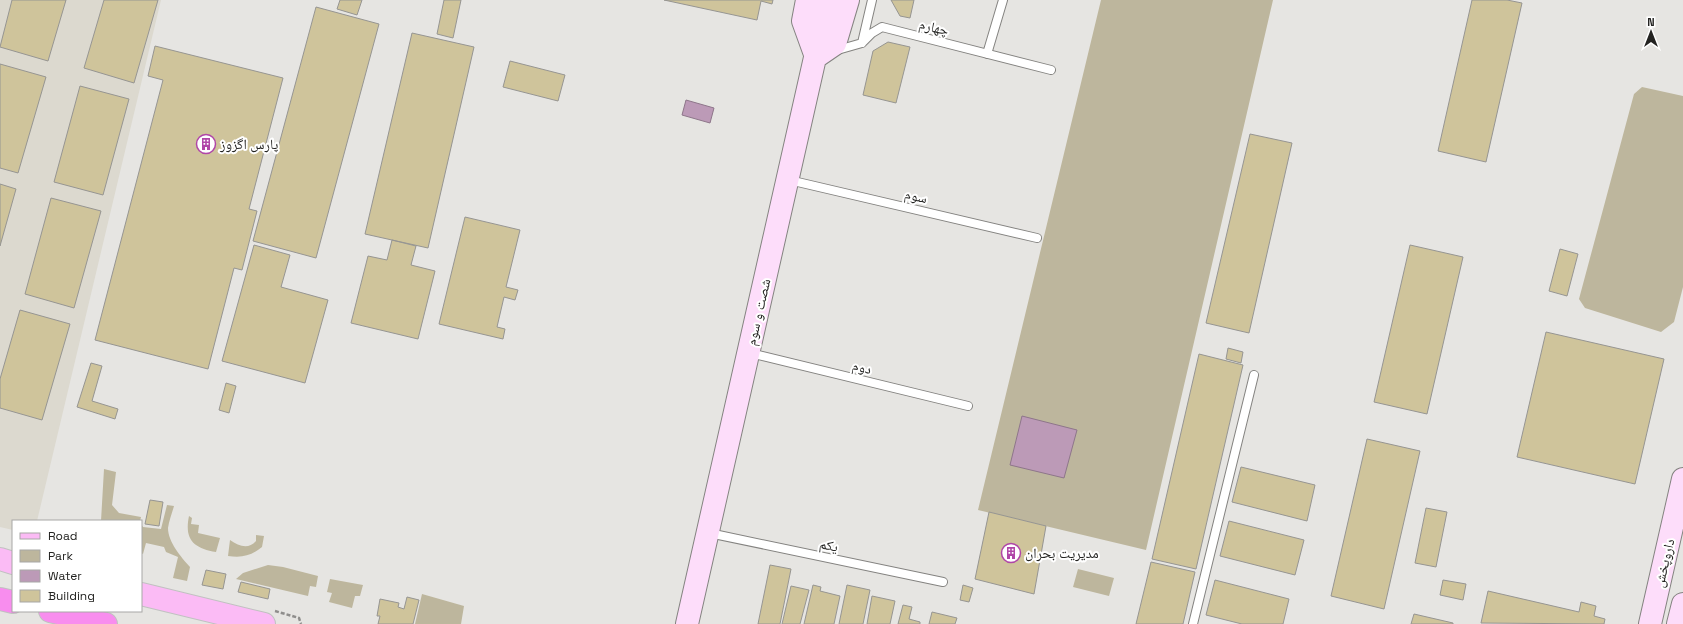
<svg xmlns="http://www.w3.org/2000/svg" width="1683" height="624" font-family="'Space Grotesk','Noto Naskh Arabic',sans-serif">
<rect width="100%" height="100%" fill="#e6e5e2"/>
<!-- built -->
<path fill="#dcd9cf" d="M0,0H161L37,521H13V530L0,527Z"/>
<!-- green -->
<path fill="#bdb69d" d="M1101,0H1273L1146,550L978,510Z
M1642,87L1683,96V287L1674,322L1661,332L1585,308L1579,299L1634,94Z
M104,469L116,472L112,505L119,513L141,517L140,521H101Z
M167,505L174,506C172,513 169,521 168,528C168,542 181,557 190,567L187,581L173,578L178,557L166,552L164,547L146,543L143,554L141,553V524L143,527L161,529Z
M189,516L192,518L191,524L199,525L198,533L220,538L216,552C194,548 184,540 189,516Z
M256,535L264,536L262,547C251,556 242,558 228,556L230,540C239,546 248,550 256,541Z
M268,565L283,567L318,576L316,587L310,586L308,596L236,579L243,573Z
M1078,569L1114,578L1109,596L1073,587Z
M330,579L363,585L360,596H355L352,608L329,602L332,593L327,592Z
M422,594L464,606L461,624H415Z"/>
<!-- water -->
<path fill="#bc9ab7" stroke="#8e768a" d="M686,100L714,108L710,123L682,115Z
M1022,416L1077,430L1064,478L1010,465Z"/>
<!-- building -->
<path fill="#cfc49b" stroke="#969592" d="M12,0H66L48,61L0,47Z
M104,0H158L134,83L84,68Z
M340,0H362L357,15L337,9Z
M444,0H461L453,38L437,34Z
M664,0H773L772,4L761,1L757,20Z
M891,0H914L910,18L900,16Z
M1472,0H1507L1522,3L1486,162L1438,151Z
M316,7L379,24L316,258L253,241Z
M412,33L474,47L428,248L365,234Z
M888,42L910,47L896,103L863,95L873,51Z
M155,46L283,78L249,209L257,211L242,270L234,268L208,369L95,340L163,80L148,76Z
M510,61L565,75L558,101L503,87Z
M0,64L46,77L18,173L0,168Z
M80,86L129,99L103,195L54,182Z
M1250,134L1292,143L1249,333L1206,323Z
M0,184L16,189L0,246Z
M51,198L101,211L74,308L25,294Z
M465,217L520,230L506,287L518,290L515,300L504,297L497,327L505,329L503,339L439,324Z
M392,240L416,246L411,265L435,271L418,339L351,323L368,256L387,260Z
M254,245L290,255L281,287L328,300L305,383L222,361Z
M1410,245L1463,257L1427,414L1374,402Z
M1560,249L1578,254L1567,296L1549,291Z
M20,310L70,324L42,420L0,408V379Z
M1546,332L1664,359L1635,484L1517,457Z
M1228,348L1243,352L1241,363L1226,359Z
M1199,354L1243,365L1196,569L1152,559Z
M91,363L102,366L92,401L118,409L115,419L77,407Z
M226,383L236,386L229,413L219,410Z
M1367,439L1420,451L1384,609L1331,596Z
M1241,467L1315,485L1307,521L1232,502Z
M150,500L163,502L159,526L145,524Z
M1426,508L1447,512L1436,567L1415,563Z
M989,512L1046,526L1034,594L975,579Z
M1229,521L1304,540L1295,575L1220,556Z
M1151,562L1195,572L1183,624H1136Z
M770,565L791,569L780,624H758Z
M206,570L226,574L223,589L202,585Z
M1215,580L1289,599L1283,624H1242L1206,615Z
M1443,580L1466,584L1463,600L1440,595Z
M241,582L270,589L268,599L238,592Z
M813,585L821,587L820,591L840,596L834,624H804Z
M847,585L870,590L863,624H839Z
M963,585L973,588L969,602L960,600Z
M791,586L809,590L800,624H782Z
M1488,591L1579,612L1581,602L1596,606L1594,616L1605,619L1604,624L1481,623Z
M872,596L895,601L890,624H867Z
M407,597L419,600L413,624H378L380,616H377L380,599L399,603L398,607L404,609Z
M903,605L912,607L909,619L920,622V624H898Z
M932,612L957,618L955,624H929Z
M1414,614L1453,623V624H1411Z"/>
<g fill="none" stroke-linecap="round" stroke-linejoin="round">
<defs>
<path id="lane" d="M862,43L872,0
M834,51L862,43L872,33L882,27L1051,70
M987,54L1003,0
M789,180L1037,238
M750,353L968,406
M709,533L943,582
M1193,624L1254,375"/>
<path id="secondary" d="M807,0L803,21L816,57L835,44L848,0
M687,624L828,0
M1650,624L1683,479
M1678,624L1683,604"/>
<path id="primary" d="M0,559L13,563
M141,594L264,624"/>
<path id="highway" d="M0,599L13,602
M50,611L106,624"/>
</defs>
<!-- lane casing -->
<use href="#lane" stroke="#848380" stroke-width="10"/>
<!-- secondary casing -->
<use href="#secondary" stroke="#848380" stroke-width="24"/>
<!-- primary casing -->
<use href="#primary" stroke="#c1c1c1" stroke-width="24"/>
<!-- highway casing -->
<use href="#highway" stroke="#c1c1c1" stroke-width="24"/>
<!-- path -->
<path stroke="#8f8e8c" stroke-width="2.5" stroke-dasharray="4 2" stroke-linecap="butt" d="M275,611L299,618L301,624"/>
<!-- lane -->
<use href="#lane" stroke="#fff" stroke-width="8"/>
<!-- secondary -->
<use href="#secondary" stroke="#fdddfa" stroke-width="22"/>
<!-- primary -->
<use href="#primary" stroke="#fbbbf5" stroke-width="22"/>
<!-- highway -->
<use href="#highway" stroke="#f88dee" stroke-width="22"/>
</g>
<!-- icons -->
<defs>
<symbol id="building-ring" viewBox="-11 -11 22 22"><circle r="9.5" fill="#fff" stroke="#b046a8" stroke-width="1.5"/><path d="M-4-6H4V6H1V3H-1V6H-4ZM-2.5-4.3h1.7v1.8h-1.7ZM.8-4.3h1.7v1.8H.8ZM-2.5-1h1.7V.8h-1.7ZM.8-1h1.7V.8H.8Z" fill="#b046a8"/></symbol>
</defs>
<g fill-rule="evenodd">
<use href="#building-ring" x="195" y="133" width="22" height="22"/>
<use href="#building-ring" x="1000" y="542" width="22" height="22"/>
</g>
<g text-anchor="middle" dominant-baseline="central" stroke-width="4" stroke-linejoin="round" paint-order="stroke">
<!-- street labels -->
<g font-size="14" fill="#232321" stroke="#fff">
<text transform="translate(934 27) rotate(14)">چهارم</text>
<text transform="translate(916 196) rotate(13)">سوم</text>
<text transform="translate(758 312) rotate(-77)">شصت و سوم</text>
<text transform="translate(862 367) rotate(14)">دوم</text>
<text transform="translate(829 545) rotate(12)">یکم</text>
<text transform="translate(1664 563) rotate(-77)">داروپخش</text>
</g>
<!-- poi labels -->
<g font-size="14" fill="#232321" stroke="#fff" text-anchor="start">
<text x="220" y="144">پارس اگزوز</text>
<text x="1025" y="553">مدیریت بحران</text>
</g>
</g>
<!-- legend -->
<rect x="12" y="520" width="130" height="92" fill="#ffffff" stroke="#a7a7a6"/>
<rect x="20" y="533" width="20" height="6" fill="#fbbbf5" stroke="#a7a7a6"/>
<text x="48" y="540" font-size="12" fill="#232321">Road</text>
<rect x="20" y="550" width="20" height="12" fill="#bdb69d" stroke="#a7a7a6"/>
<text x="48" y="560" font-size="12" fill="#232321">Park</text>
<rect x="20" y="570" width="20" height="12" fill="#bc9ab7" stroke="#a7a7a6"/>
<text x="48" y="580" font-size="12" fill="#232321">Water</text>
<rect x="20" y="590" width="20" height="12" fill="#cfc49b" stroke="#a7a7a6"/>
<text x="48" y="600" font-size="12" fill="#232321">Building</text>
<!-- north arrow -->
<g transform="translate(1651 32)" stroke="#ffffff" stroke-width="3" paint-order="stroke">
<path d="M0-3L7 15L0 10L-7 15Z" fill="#232321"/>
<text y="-6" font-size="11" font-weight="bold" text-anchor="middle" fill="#232321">N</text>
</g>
</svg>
